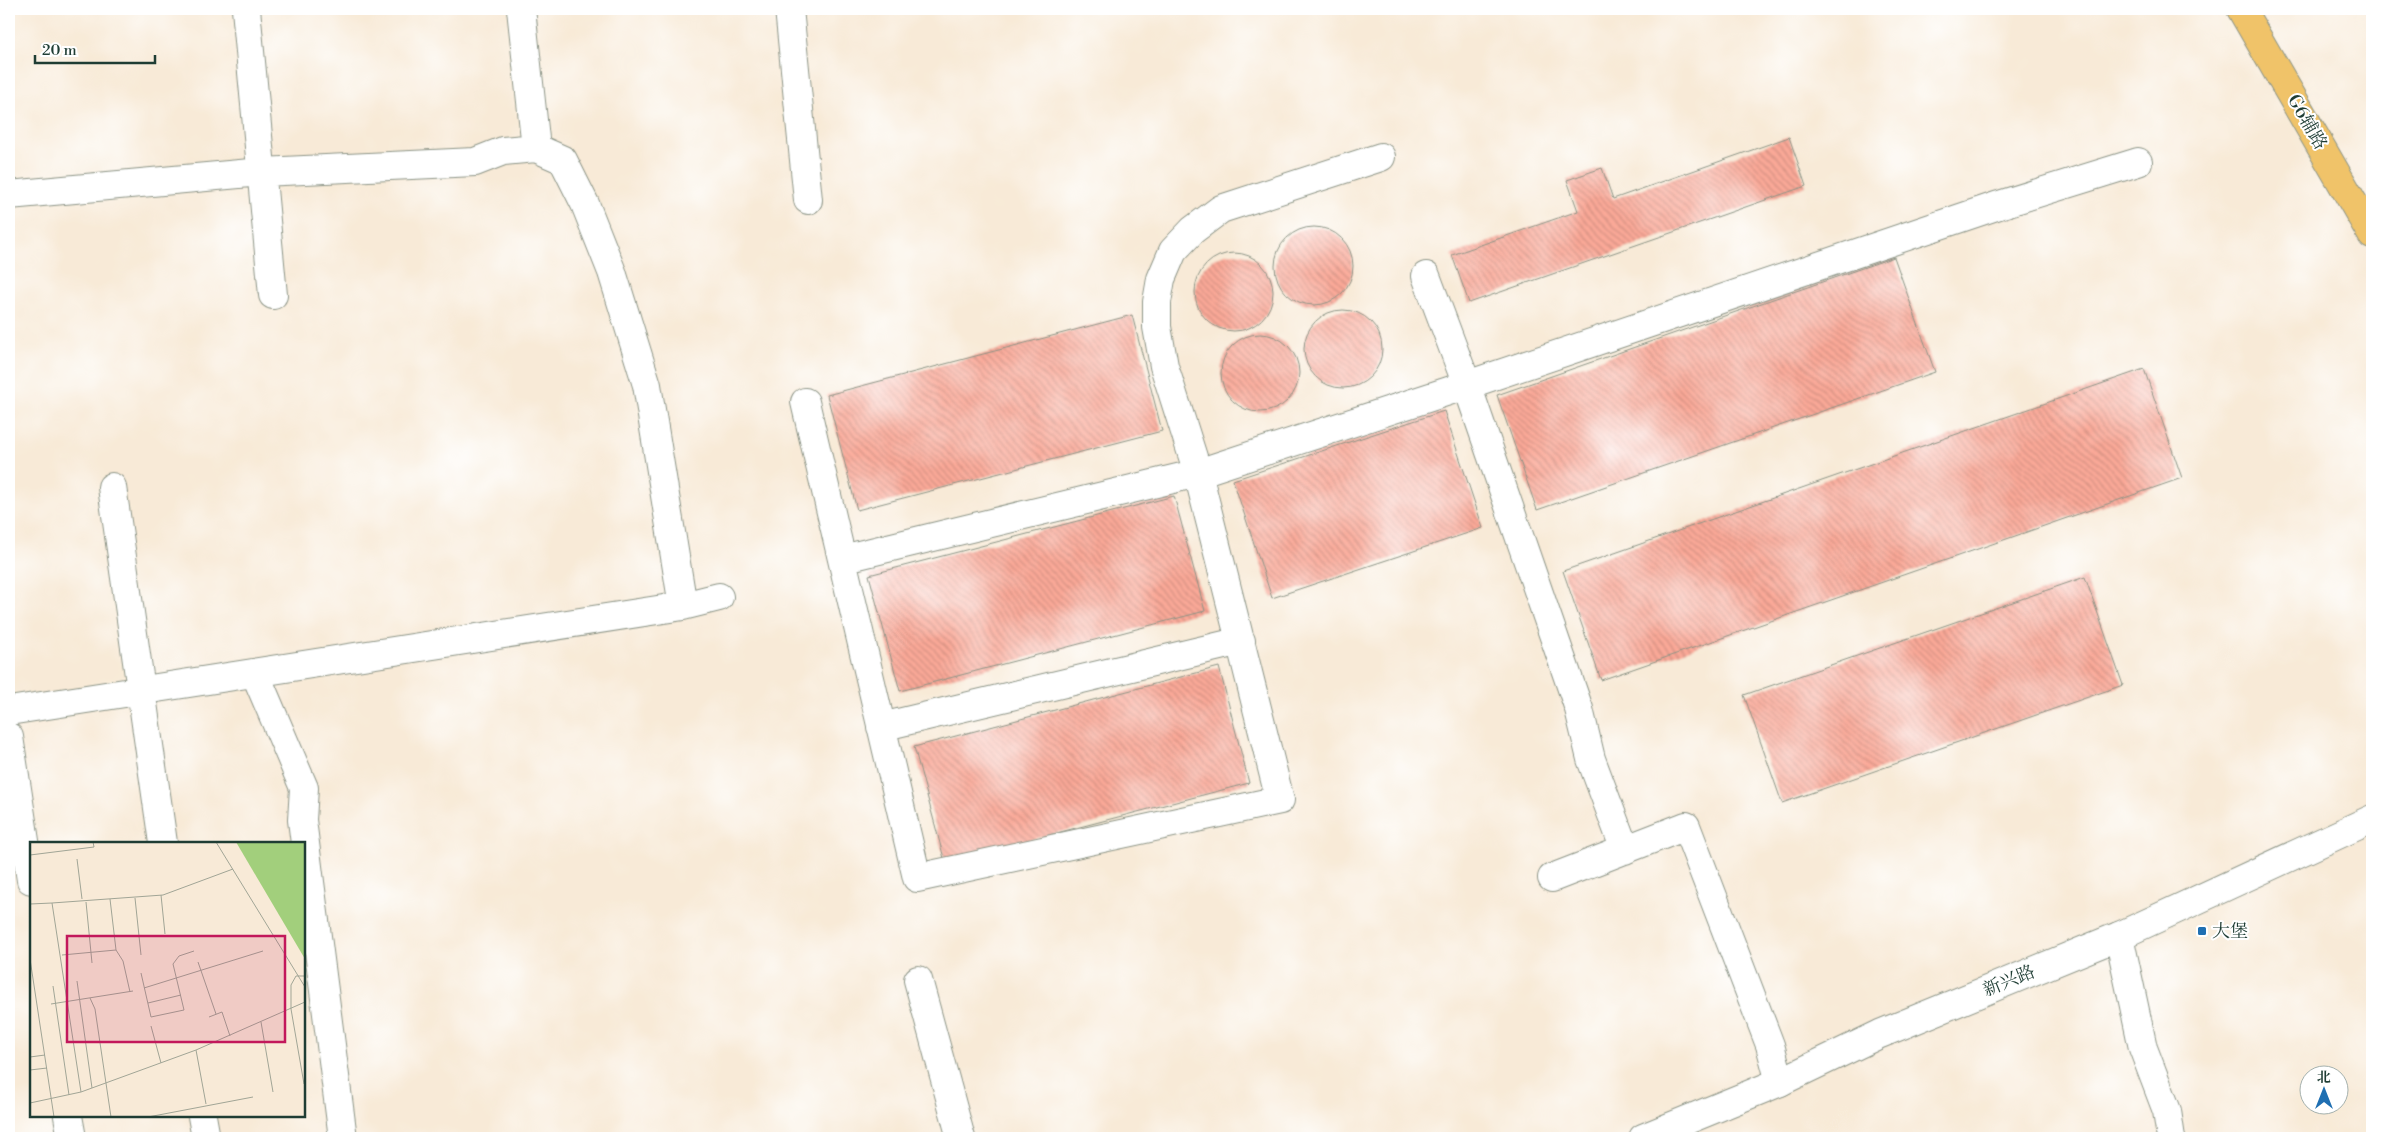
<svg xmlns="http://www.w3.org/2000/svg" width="2381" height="1147" font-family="'Libre Bodoni','Noto Serif SC',serif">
<defs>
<pattern id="building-back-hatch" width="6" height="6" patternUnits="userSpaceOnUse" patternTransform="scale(1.25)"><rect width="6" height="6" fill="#fba998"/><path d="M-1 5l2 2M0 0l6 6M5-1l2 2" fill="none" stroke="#cb8b7d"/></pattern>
</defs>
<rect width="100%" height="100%" fill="#fff"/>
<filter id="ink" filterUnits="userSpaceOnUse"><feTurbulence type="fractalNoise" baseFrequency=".02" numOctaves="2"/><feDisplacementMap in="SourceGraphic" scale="10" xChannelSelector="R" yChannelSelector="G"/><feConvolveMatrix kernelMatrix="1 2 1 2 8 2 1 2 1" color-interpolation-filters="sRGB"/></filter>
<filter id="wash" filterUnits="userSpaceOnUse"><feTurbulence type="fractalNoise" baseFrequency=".0096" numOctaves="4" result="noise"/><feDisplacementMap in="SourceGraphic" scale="20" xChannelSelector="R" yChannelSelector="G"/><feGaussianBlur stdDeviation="1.12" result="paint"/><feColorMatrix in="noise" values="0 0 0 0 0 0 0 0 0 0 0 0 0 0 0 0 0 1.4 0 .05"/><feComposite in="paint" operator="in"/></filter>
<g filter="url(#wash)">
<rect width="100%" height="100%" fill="#f8ead7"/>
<g id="blocks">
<!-- building -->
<path fill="url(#building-back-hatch)" d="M1789,137L1806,186L1469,303L1452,255L1578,211L1567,180L1602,168L1613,199Z
M1275 266a39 39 0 1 1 78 0a39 39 0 1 1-78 0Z
M1195 292a39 39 0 1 1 78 0a39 39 0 1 1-78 0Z
M1894,257L1935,372L1537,510L1497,395Z
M1304 349a39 39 0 1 1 78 0a39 39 0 1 1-78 0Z
M1132,315L1162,431L857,510L827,395Z
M1221 373a39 39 0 1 1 78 0a39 39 0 1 1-78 0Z
M2144,369L2182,478L1601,680L1563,571Z
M1444,411L1483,528L1272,598L1233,480Z
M1174,496L1205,611L900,691L869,575Z
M2085,577L2123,685L1782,803L1744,695Z
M1219,667L1249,783L945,862L914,747Z"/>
</g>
</g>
<g filter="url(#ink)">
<use href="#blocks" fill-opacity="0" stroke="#8c9486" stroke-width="1"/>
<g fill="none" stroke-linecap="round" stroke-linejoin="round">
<defs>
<path id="minor" d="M246,9L273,295
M521,9L536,148L563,160L585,204L612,272L647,385L683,606
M789,9L808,200
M9,195L262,172L475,162L503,151L536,148
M1426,276L1467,385L1579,709L1591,759L1625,850
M805,402L917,878L1280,800L1198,473L1164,366L1157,327V302L1161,279L1173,251L1193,230L1221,209L1381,157
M112,487L163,843
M842,559L1198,473L1467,385L1999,205L2138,162
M9,711L683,606L719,597
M881,727L1241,641
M9,737L31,880
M1552,878L1686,826L1770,1045L1780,1082
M2119,936L2143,1048L2167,1111L2171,1138
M918,980L961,1138
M68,1116L72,1138
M202,1116L206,1138"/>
<path id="tertiary" d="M255,673L304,788L302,820L343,1138
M1643,1138L1780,1082L1880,1034L2119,936L2372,819"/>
<path id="primary" d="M2241,9L2372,235"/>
</defs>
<!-- minor casing -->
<use href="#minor" stroke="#8c9486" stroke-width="30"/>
<!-- tertiary casing -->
<use href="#tertiary" stroke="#8c9486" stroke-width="30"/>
<!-- primary casing -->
<use href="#primary" stroke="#8c9486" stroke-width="30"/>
<!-- minor -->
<use href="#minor" stroke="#fff" stroke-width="28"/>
<!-- tertiary -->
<use href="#tertiary" stroke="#fff" stroke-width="28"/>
<!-- primary -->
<use href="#primary" stroke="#f0c369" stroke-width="28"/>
</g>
</g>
<!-- markers -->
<rect fill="#1f6fb2" stroke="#fff" stroke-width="2" x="2197" y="926" width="10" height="10" rx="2.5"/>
<g text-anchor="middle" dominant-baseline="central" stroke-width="4" stroke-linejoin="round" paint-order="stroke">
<!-- street labels -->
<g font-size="18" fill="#1f3d34" stroke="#fff">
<text transform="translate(2307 122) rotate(60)">G6辅路</text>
<text transform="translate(2009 981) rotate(-22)">新兴路</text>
</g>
<!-- poi labels -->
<g font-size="18" fill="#1f3d34" stroke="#fff" text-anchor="start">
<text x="2212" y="931">大堡</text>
</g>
</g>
<!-- overview -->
<g transform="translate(30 842)">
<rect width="275" height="275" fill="#f8ead7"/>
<path d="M206,0H275V117Z" fill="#a2cf7c"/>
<path fill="none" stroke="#a1a596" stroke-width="1" d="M186,0L275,145M0,13L64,5L63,0M47,17L52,57M131,53L135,92M105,56L111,113M80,57L86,108L93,119L100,150M56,60L62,121M0,62L22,61M32,113L86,108M0,117L24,275M168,120L186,172M111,131L121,175L154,168L143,122L149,114L164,109M47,139L62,246M23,144L39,253M114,146L233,109M60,156L65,167L81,275M118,161L151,153M21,162L103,149M179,175L192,170L200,194M231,180L243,250M121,184L131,221M166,208L176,262M0,215L15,213M0,228L17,226M274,242L261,167V143L266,134H275M51,250L22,61L133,53L203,27M0,261L51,250L166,208L275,160M118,275L223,255"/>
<path fill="#c2185b" fill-opacity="0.15" stroke="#c2185b" stroke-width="2.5" d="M37,94H255V200H37Z"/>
<rect width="275" height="275" fill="none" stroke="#1f3d34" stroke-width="2.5"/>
</g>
<!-- margin -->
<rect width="2381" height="1147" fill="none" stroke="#fff" stroke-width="30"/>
<!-- north arrow -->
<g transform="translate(2324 1090)"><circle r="24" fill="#ffffff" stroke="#a5b1ae"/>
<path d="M0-4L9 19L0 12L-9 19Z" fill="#1f6fb2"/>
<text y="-8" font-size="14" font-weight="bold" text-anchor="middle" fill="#1f3d34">北</text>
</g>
<!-- scale -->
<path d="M35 55v8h120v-8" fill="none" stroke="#1f3d34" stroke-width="2.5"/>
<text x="42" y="55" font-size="15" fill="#1f3d34" stroke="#ffffff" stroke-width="4" paint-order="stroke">20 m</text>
</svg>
